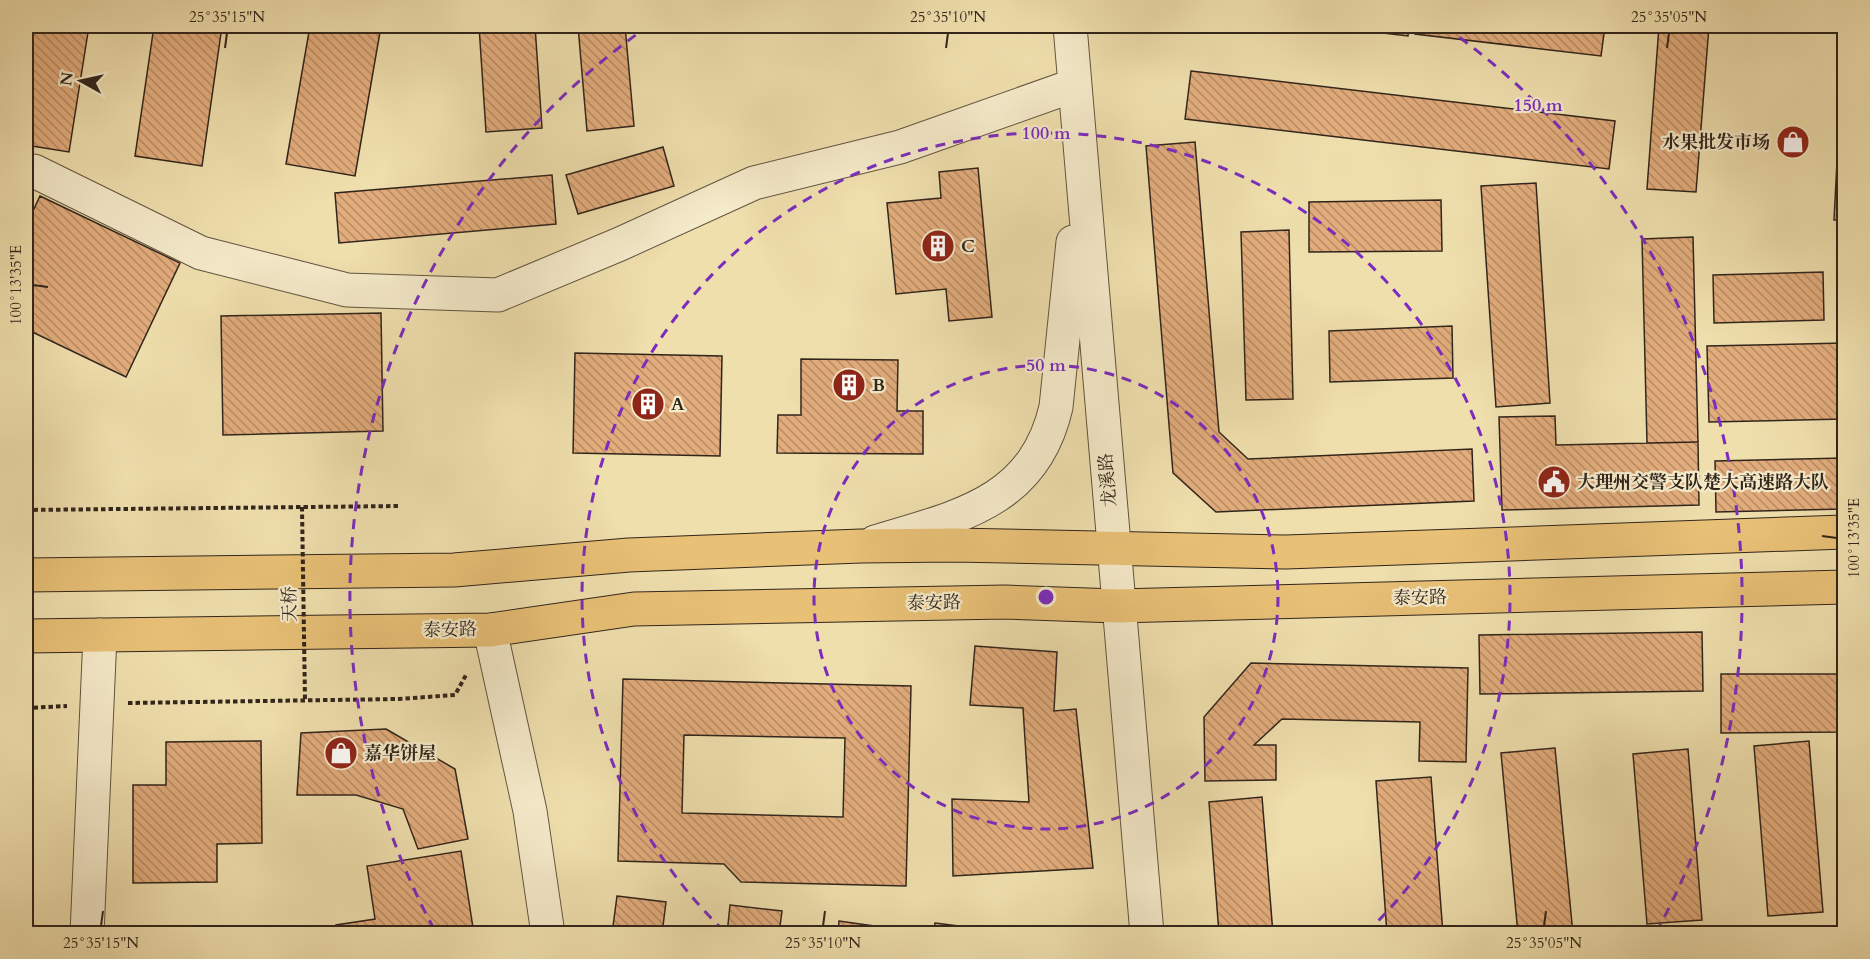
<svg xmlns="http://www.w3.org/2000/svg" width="1870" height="959" font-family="Cardo,'Noto Serif SC',serif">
<defs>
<pattern id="building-back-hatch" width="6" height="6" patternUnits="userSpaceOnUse" patternTransform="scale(1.5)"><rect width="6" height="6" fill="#e2ac7c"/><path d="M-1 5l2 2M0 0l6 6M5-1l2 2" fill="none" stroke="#b88c65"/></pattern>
</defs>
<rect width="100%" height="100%" fill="#efdfad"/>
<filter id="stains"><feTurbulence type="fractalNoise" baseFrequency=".00333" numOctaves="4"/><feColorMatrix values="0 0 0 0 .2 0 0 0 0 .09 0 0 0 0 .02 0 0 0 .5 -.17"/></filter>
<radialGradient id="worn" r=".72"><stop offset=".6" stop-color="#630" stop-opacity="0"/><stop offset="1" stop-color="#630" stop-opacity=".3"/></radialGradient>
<!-- building -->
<path fill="url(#building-back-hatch)" stroke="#31251b" stroke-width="1.5" fill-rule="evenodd" d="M26,26H89L69,152L26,145Z
M154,26H222L202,166L135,156Z
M310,26H342L380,32L355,176L286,164Z
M479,26H535L542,128L486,132Z
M578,26H625L634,126L587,131Z
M795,26H868V29L795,28Z
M1322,26H1409L1408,36Z
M1416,26H1605L1601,56L1415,34Z
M1659,26H1709L1696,192L1647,189Z
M1844,26V220H1834Z
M1191,71L1615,121L1609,169L1185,119Z
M1195,142L1219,432L1248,459L1472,449L1474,501L1216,512L1173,473L1146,146Z
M663,147L674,186L578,214L566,175Z
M978,168L992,317L949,321L946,289L896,294L887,203L941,198L939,172Z
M552,175L556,224L339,243L335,193Z
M1536,183L1550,403L1496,407L1481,186Z
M40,196L180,263L126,377L26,329V226Z
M1441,200L1442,251L1309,252V202Z
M1289,230L1293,399L1246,400L1241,232Z
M1693,237L1698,442L1647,443L1642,239Z
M1823,272L1824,320L1714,323L1713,275Z
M381,313L383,431L223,435L221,316Z
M1452,326L1453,378L1330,382L1329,331Z
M1844,343V419L1709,422L1707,346Z
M575,353L722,356L720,456L573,453Z
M801,359L898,360L897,411H923V454L777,453L778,415H801Z
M1555,416L1556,445L1698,442L1699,505L1502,510L1499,417Z
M1844,458V509L1716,512L1715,461Z
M1702,632L1703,691L1480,694L1479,635Z
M975,646L1057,652L1054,711L1076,709L1093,868L953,876L952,799L1029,802L1023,708L970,705Z
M1251,663L1468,668L1466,762L1419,761L1420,722L1282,719L1254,745H1276V780L1205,781L1204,717Z
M1721,674H1844V732L1721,733Z
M623,679L911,686L906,886L741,882L724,864L618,861ZM684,735L845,738L843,817L682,813Z
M386,729L455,769L468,839L418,849L403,809L356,795H297L301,733Z
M261,741L262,843L217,844V882L133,883V785H166V742Z
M1809,741L1823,912L1768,916L1754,746Z
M1555,748L1573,934H1518L1501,753Z
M1688,749L1702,920L1647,924L1633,754Z
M1431,777L1443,934H1387L1376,781Z
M1262,797L1273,934H1219L1209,802Z
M461,851L474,934H337L336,925L375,919L367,866Z
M617,896L666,902L662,934H612Z
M730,905L782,911L779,934H727Z
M839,921L888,928V934H838Z
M935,923L990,930L989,934H933Z"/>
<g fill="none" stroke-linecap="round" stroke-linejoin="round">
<defs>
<path id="minor" d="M1070,26L1147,934
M26,171H34L201,253L347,290L498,295L620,244L754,183L900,147L1075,85
M875,542C957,517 1034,503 1056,407L1073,242
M490,630L530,811L548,934
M87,934L100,635"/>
<path id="major" d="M26,575L454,570L629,555L861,546L954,545L1286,552L1844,532
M26,636L490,630L634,609L1005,602L1117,606L1844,587"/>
</defs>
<!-- minor casing -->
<use href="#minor" stroke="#605440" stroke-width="35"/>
<!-- major casing -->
<use href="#major" stroke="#31251b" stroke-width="35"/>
<!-- path -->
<path stroke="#31251b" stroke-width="4" stroke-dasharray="4.5 3" stroke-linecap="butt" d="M26,510L400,506
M128,703L398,699L455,695L466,675
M26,708L67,706"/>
<!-- minor -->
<use href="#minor" stroke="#f5eaca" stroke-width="33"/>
<!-- major -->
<use href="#major" stroke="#e8c076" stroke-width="33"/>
<!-- path-bridge -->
<path stroke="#31251b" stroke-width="4" stroke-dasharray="4.5 3" stroke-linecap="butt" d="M302,507L305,700"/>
</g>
<!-- ticks -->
<path fill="none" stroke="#31251b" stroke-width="2" d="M225,48L227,33M946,48L948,33M1667,48L1669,33M33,285L48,287M1822,536L1837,538M101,926L103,911M823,926L825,911M1544,926L1546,911"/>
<!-- distance rings -->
<g fill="none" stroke="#7b2cbf" stroke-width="3" stroke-dasharray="10 8">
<circle cx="1046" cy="597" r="232"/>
<path d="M724 931A464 464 0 1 1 1368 931"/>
<path d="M434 929A696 696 0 0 1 647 27M1445 27A696 696 0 0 1 1658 929"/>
</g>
<!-- icons -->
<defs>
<symbol id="shop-disc" viewBox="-11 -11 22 22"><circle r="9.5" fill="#8f2418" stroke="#f5eaca"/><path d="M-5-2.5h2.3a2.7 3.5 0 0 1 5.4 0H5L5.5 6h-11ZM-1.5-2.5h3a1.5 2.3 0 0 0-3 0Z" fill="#fff"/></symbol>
<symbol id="building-disc" viewBox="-11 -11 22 22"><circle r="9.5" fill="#8f2418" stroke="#f5eaca"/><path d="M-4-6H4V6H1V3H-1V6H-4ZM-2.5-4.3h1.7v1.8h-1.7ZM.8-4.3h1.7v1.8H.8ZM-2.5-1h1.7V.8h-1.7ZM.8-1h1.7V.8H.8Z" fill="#fff"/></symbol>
<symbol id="civic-disc" viewBox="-11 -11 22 22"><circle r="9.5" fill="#8f2418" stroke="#f5eaca"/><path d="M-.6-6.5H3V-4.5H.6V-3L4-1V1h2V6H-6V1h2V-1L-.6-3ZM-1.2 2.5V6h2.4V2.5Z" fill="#fff"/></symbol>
</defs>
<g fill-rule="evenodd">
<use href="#shop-disc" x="1774" y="123" width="38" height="38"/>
<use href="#building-disc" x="919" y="227" width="38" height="38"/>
<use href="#building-disc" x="830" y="366" width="38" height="38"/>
<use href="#building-disc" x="629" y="385" width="38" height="38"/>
<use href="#civic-disc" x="1535" y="463" width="38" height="38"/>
<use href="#shop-disc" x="322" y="734" width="38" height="38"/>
</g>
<g text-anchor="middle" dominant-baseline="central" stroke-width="4.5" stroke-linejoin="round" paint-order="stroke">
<!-- poi labels -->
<g font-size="18" font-weight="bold" fill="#31251b" stroke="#f5eaca" text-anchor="start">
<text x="1770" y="142" text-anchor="end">水果批发市场</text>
<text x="961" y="246">C</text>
<text x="872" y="385">B</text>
<text x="671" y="404">A</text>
<text x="1577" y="482">大理州交警支队楚大高速路大队</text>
<text x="364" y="753">嘉华饼屋</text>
</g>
<!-- street labels -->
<g font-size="18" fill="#31251b" stroke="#f5eaca">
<text transform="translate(1108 480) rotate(-95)">龙溪路</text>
<text transform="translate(1420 598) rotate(-1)">泰安路</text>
<text transform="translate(934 603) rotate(-1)">泰安路</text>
<text transform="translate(290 604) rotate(-91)">天桥</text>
<text transform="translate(450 630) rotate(-1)">泰安路</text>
</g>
</g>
<circle cx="1046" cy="597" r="9" fill="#7b2cbf" stroke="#f5eaca" stroke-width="3"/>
<g font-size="18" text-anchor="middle" font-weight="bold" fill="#7b2cbf" stroke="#f5eaca" stroke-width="4.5" stroke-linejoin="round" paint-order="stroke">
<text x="1538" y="111">150 m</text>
<text x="1046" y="139">100 m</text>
<text x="1046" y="371">50 m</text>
</g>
<!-- margin -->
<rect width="1870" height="959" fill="none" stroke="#efdfad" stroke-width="66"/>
<!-- north arrow -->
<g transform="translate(81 81) rotate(278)" stroke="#f5eaca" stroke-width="4.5" paint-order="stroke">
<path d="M0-4.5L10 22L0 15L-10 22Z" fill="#31251b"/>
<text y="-9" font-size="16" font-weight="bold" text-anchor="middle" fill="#31251b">N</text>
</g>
<rect x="33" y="33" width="1804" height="893" fill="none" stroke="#31251b" stroke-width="2"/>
<g font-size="15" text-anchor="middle" fill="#31251b">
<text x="227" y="22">25°35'15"N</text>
<text x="948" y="22">25°35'10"N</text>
<text x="1669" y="22">25°35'05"N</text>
<text transform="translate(16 285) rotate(-90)" y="5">100°13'35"E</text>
<text transform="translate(1854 538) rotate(-90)" y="5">100°13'35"E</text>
<text x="101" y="948">25°35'15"N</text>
<text x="823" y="948">25°35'10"N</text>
<text x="1544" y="948">25°35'05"N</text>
</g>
<rect width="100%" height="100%" filter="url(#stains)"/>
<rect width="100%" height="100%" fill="url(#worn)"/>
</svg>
